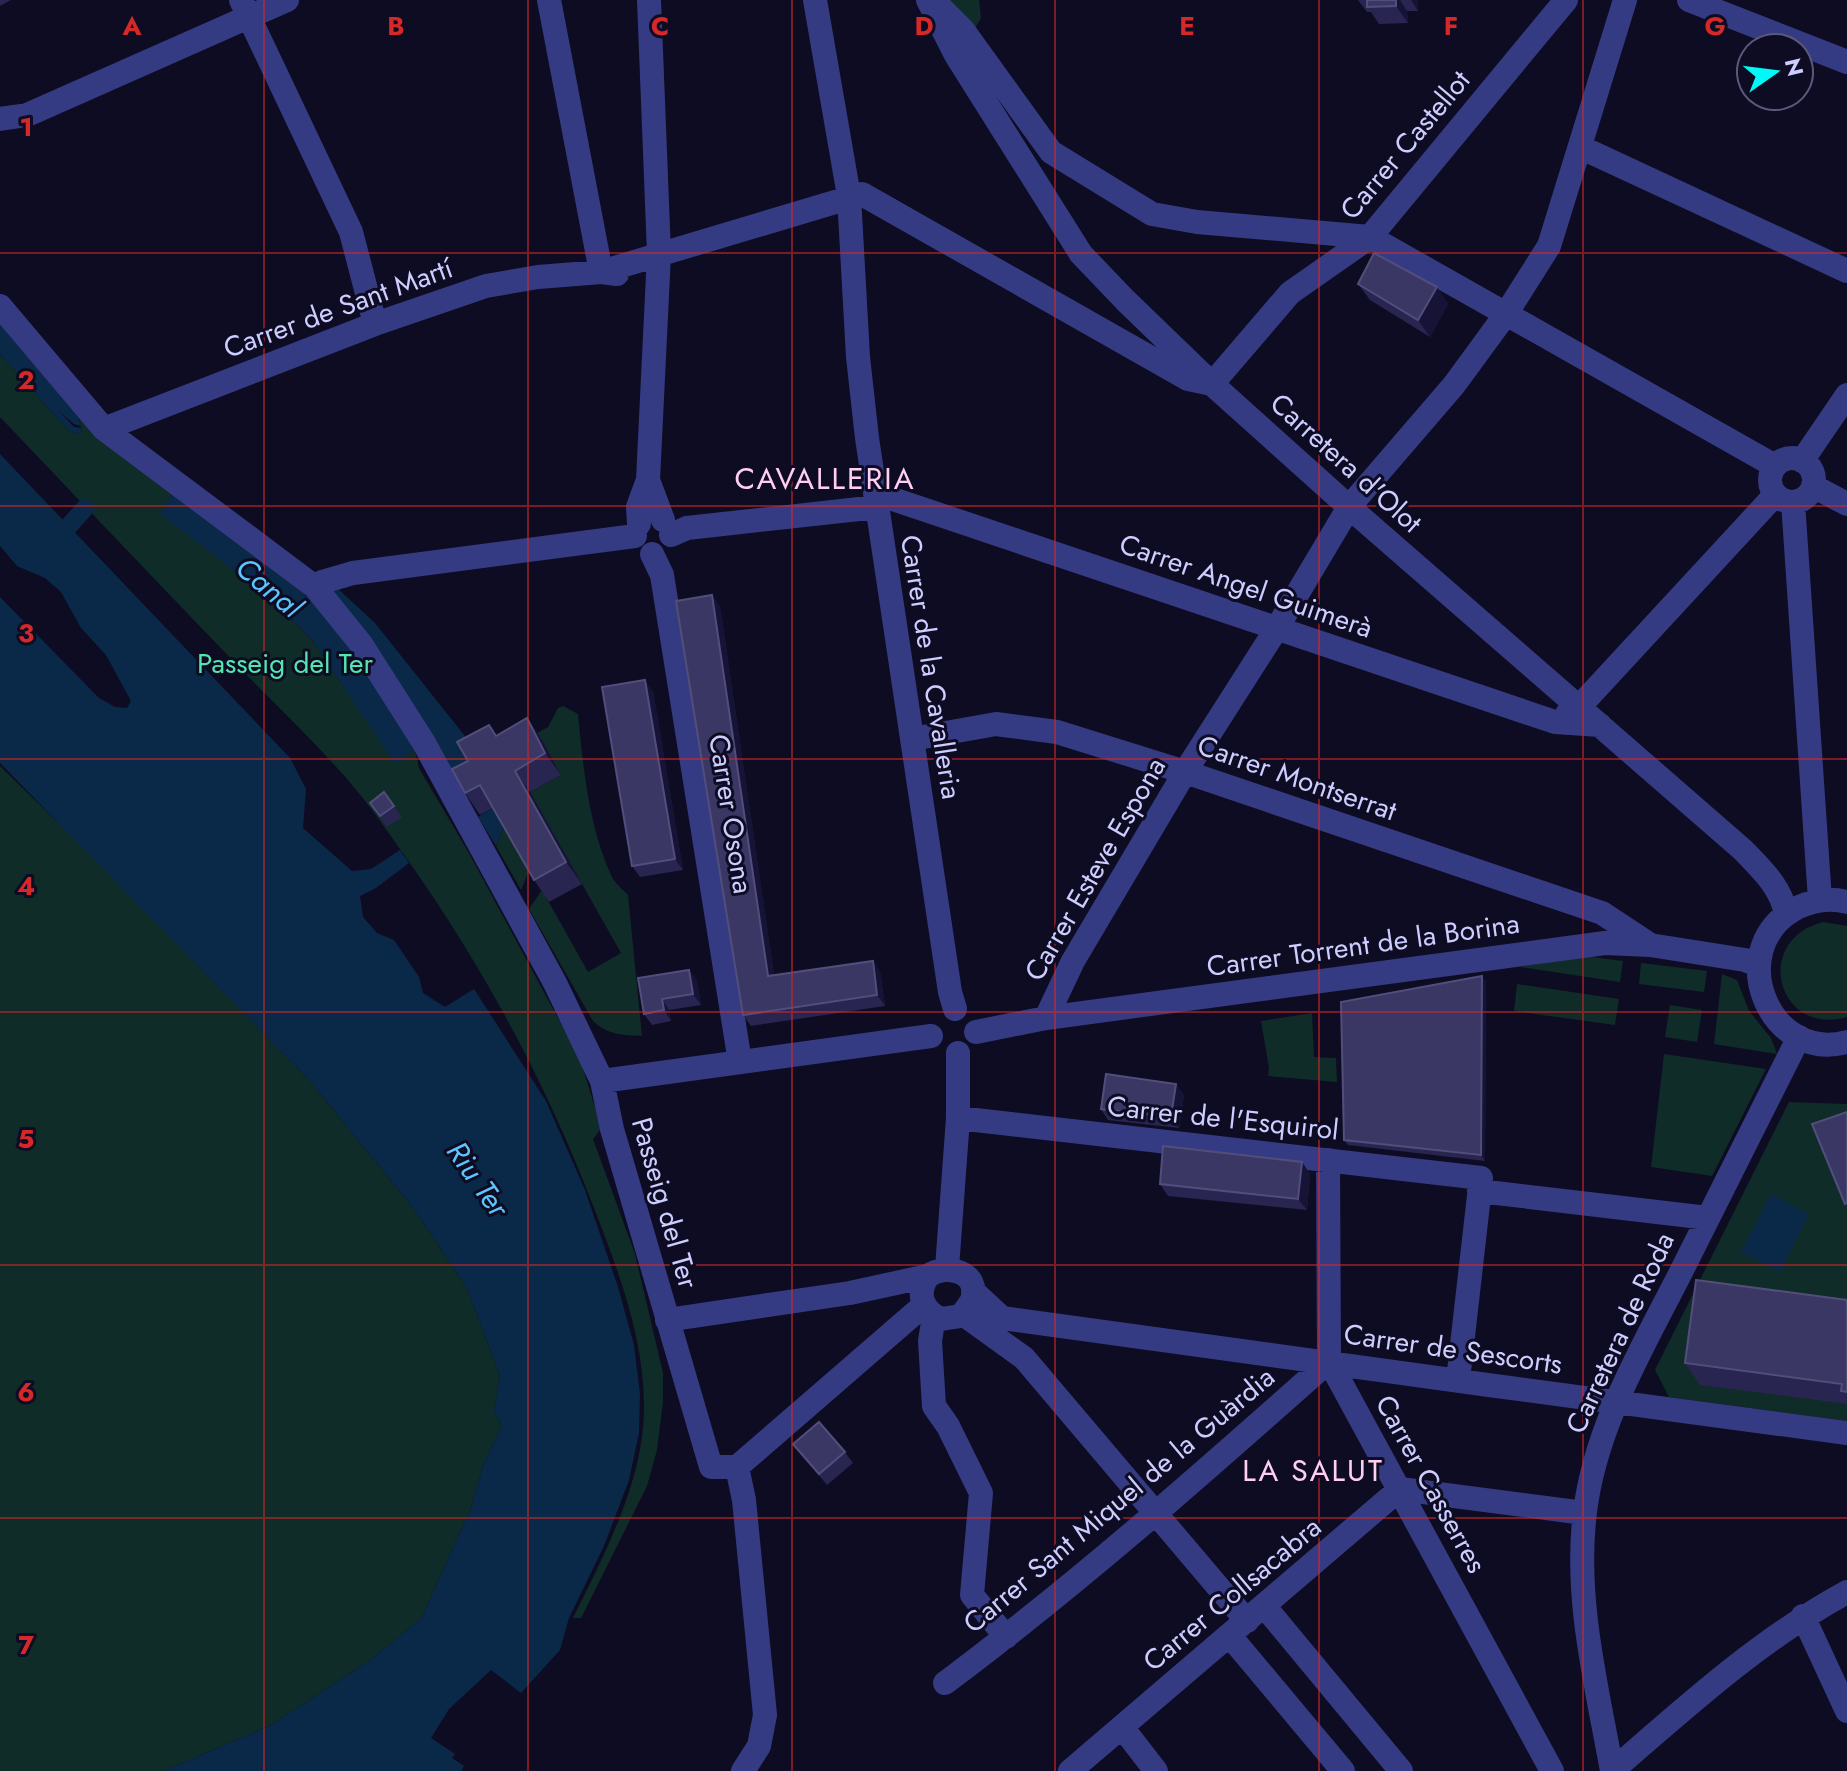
<svg xmlns="http://www.w3.org/2000/svg" width="1847" height="1771" font-family="Jost,sans-serif">
<rect width="100%" height="100%" fill="#0e0c22"/>
<!-- green -->
<path fill="#0f2c28" d="M948,0H979L981,18L973,32Z
M0,354L69,431L82,434L79,416L173,492L161,514L271,599L312,640L395,763L415,750L419,768L470,855L580,1059L599,1120L600,1130L593,1139L635,1254L663,1373V1402L657,1450L647,1486L581,1618H573C601,1561 633,1501 642,1437C652,1359 622,1280 594,1208C548,1087 486,972 412,866C394,841 377,815 357,791C321,747 277,707 238,666C158,583 79,500 0,417Z
M563,706L578,714C583,766 589,829 612,877C616,884 623,890 628,895L642,1036C622,1035 608,1035 593,1021L529,909L542,890L588,972L621,953L530,792L561,775L506,750L548,727L558,708Z
M0,766L73,837L310,1081L414,1209L467,1288L500,1376L494,1411L502,1426L484,1463L471,1508L421,1619L369,1661L271,1725L164,1771H0Z
M505,824L530,868L521,890L496,846Z
M1823,922L1847,926V1017C1777,1037 1752,940 1823,922Z
M1585,956L1623,961L1620,982L1520,967Z
M1641,963L1707,971L1704,992L1639,984Z
M1722,974L1737,980L1749,1011L1771,1038L1777,1054L1714,1044Z
M1517,984L1619,999L1615,1025L1514,1011Z
M1670,1005L1702,1010L1697,1042L1665,1037Z
M1312,1013L1314,1057L1336,1058L1337,1082L1268,1076L1269,1068L1261,1021Z
M1664,1054L1766,1069L1712,1176L1651,1167Z
M1789,1102L1847,1104V1421L1669,1397L1655,1370Z"/>
<!-- water -->
<path fill="#0a2948" d="M0,324L78,416L81,426L74,424L60,412L74,427L81,428L82,434L69,431L0,354Z
M0,454L290,758L306,789L303,828L352,871L371,869L400,850L409,863L376,888L360,896L363,917L377,933L394,940L419,977L423,993L445,1007L474,989L546,1101L585,1190L618,1287L634,1345L640,1394L639,1433L629,1480L604,1546L569,1618L560,1650L521,1693L491,1670L449,1709L431,1738L455,1754L452,1758L464,1766L461,1771H164L271,1725L369,1661L421,1619L471,1508L484,1463L502,1426L494,1411L500,1376L467,1288L414,1209L310,1081L0,763V597L99,698L115,707L127,708L131,701L106,655L81,628L61,592L45,578L17,566L0,546Z
M173,492C232,537 301,580 346,640C372,675 393,714 415,750L395,764L312,640L271,599L160,514Z
M334,585L375,623L476,750L461,785L440,750L329,591Z
M495,807L505,824L496,846L478,817Z
M1771,1194L1809,1214L1780,1272L1741,1252Z"/>
<g fill="none" stroke-linecap="round" stroke-linejoin="round">
<!-- canal -->
<path stroke="#0a2948" stroke-width="18" d="M58,548L68,527L85,508"/>
<!-- minor -->
<path stroke="#353b83" stroke-width="24" d="M241,0L351,232L375,324
M549,0L601,272L617,274
M815,0L849,196L858,357L867,438L950,992L955,1009
M928,0L956,55L1081,254L1125,300L1212,384L1349,507L1743,850C1762,870 1781,887 1786,914
M1689,0L1847,62
M938,5L963,30L1051,152L1152,214L1197,222L1370,237L1775,466
M0,119L27,115L287,0
M1580,147L1847,271
M0,306L104,429L315,587L361,644L424,743L555,983L602,1081L612,1129L711,1467H737L744,1500L765,1715L759,1746L743,1771
M104,429L375,324L486,286L538,277L601,272L862,194L1188,379L1212,384L1290,293L1370,237L1566,0
M1770 480a22 22 0 1 1 44 0a22 22 0 1 1-44 0Z
M1802,461L1847,395
M648,480L663,520
M1813,486L1847,504
M875,493L1555,722L1600,725
M1793,502L1820,900
M639,524L638,507L648,480L659,254L649,0
M671,535L687,528L877,507
M652,554L662,575L740,1062
M315,587L322,582L353,573L635,536
M1567,714L1579,707L1775,495
M912,739L996,724L1057,732L1185,772L1602,913L1649,944
M1847,902C1829,897 1809,901 1793,910C1724,951 1769,1063 1847,1042
M1046,1018L1073,961L1185,772L1277,628L1349,507L1454,385L1506,314L1549,246L1625,0
M976,1032L1046,1018L1605,943L1650,945L1745,960L1758,965
M602,1081L931,1036
M958,1118L1481,1178L1458,1380
M1328,1160L1329,1361L1552,1771
M1479,1191L1708,1218
M947,1268L958,1118V1053
M973,1291L1002,1318C1284,1357 1565,1396 1847,1433
M963,1314L1024,1358L1247,1621
M934,1316L930,1341L934,1406L948,1426L981,1493L972,1595L1006,1637
M667,1320L850,1293L928,1276C947,1262 981,1273 972,1300C970,1305 964,1311 961,1316L941,1319C922,1311 916,1293 928,1276
M737,1467L924,1305
M1265,1607L1401,1771
M1803,1616L1847,1711
M1230,1636L1343,1771
M945,1683C1079,1583 1204,1472 1329,1361
M1122,1727L1156,1771
M1070,1771L1400,1489L1584,1513
M1612,1771C1597,1687 1574,1598 1585,1512C1595,1428 1641,1350 1679,1276C1719,1197 1759,1117 1799,1037
M1612,1771C1686,1707 1760,1639 1847,1592"/>
</g>
<!-- wall -->
<path fill="#282551" d="M0,0H11L0,6Z
M1358,0H1418V11H1407L1408,23L1379,24L1371,12H1367Z
M1358,284L1437,287L1448,304L1430,337L1370,300Z
M720,606L774,975L873,961L880,972L885,1006L751,1026L743,1015Z
M653,691L683,870L640,877L632,866Z
M527,718L542,740L561,775L530,792L582,884L549,902L534,880L493,808L480,815L465,793L468,761L496,736Z
M384,792L402,817L387,827L370,803Z
M689,970L697,981L701,1005L669,1010L671,1021L652,1025L644,1014Z
M1486,981L1485,1161L1348,1145L1344,1140Z
M1176,1084L1184,1095L1179,1128L1108,1120L1101,1109Z
M1302,1162L1310,1174L1307,1210L1168,1196L1160,1184Z
M1847,1300V1404L1700,1385L1685,1363Z
M793,1444L845,1452L853,1463L827,1485Z"/>
<!-- shaded-wall -->
<path fill="#161336" d="M1396,0H1400L1407,11L1408,23L1396,6Z
M1411,0H1418V11Z
M1437,287L1448,304L1430,337L1418,320Z
M712,595L720,606L776,987L768,976Z
M645,680L653,691L683,870L675,859Z
M527,718L542,740L561,775L545,753Z
M515,771L530,792L582,884L566,862Z
M873,961L880,972L885,1006L877,995Z
M689,970L697,981L701,1005L693,994Z
M1482,976L1486,981L1485,1161L1481,1155Z
M662,999L669,1010L671,1021L664,1010Z
M1176,1084L1184,1095L1179,1128L1171,1117Z
M1302,1162L1310,1174L1307,1210L1298,1199Z"/>
<!-- building -->
<path fill="#3a3764" stroke="#514e7c" stroke-width="2" d="M1367,0H1396V6L1367,7Z
M1374,253L1437,287L1418,320L1358,284Z
M712,595L768,976L873,961L877,995L743,1015L676,601Z
M645,680L675,859L632,866L602,687Z
M527,718L545,753L515,771L566,862L534,880L480,785L465,793L452,769L468,761L457,742L489,725L496,736Z
M384,792L394,806L380,816L370,803Z
M689,970L693,994L662,999L664,1010L644,1014L638,978Z
M1482,976L1481,1155L1344,1140L1341,1002Z
M1106,1074L1176,1084L1171,1117L1101,1109Z
M1847,1112V1203L1845,1204L1812,1124Z
M1163,1146L1302,1162L1298,1199L1160,1184Z
M1696,1280L1847,1300V1392L1841,1391L1842,1384L1685,1363Z
M819,1422L845,1452L819,1474L793,1444Z"/>
<!-- grid -->
<path fill="none" stroke="#d62828" stroke-width="2" stroke-opacity="0.55" d="M264,0V1771M528,0V1771M792,0V1771M1055,0V1771M1319,0V1771M1583,0V1771M0,253H1847M0,506H1847M0,759H1847M0,1012H1847M0,1265H1847M0,1518H1847"/>
<g text-anchor="middle" dominant-baseline="central" stroke-width="6" stroke-linejoin="round" paint-order="stroke">
<!-- street labels -->
<g font-size="28" fill="#cdcdff" stroke="#0e0c22">
<text transform="translate(1405 145) rotate(-50)">Carrer Castellot</text>
<text transform="translate(338 308) rotate(-20)">Carrer de Sant Martí</text>
<text transform="translate(1346 463) rotate(42)">Carretera d'Olot</text>
<text transform="translate(1246 586) rotate(19)">Carrer Angel Guimerà</text>
<text transform="translate(931 667) rotate(81)">Carrer de la Cavalleria</text>
<text transform="translate(1297 778) rotate(19)">Carrer Montserrat</text>
<text transform="translate(731 814) rotate(81)">Carrer Osona</text>
<text transform="translate(1095 869) rotate(-60)">Carrer Esteve Espona</text>
<text transform="translate(1363 945) rotate(-8)">Carrer Torrent de la Borina</text>
<text transform="translate(1223 1118) rotate(6)">Carrer de l'Esquirol</text>
<text transform="translate(665 1203) rotate(74)">Passeig del Ter</text>
<text transform="translate(1620 1333) rotate(-65)">Carretera de Roda</text>
<text transform="translate(1453 1349) rotate(8)">Carrer de Sescorts</text>
<text transform="translate(1431 1484) rotate(61)">Carrer Casserres</text>
<text transform="translate(1119 1500) rotate(-40)">Carrer Sant Miquel de la Guàrdia</text>
<text transform="translate(1232 1594) rotate(-40)">Carrer Collsacabra</text>
</g>
<!-- park labels -->
<g font-size="28" fill="#54e4b0" stroke="#0e0c22">
<text x="285" y="663">Passeig del Ter</text>
</g>
<!-- neighbourhood labels -->
<g font-size="30" letter-spacing="2" fill="#ffcff3" stroke="#0e0c22">
<text x="825" y="478">CAVALLERIA</text>
<text x="1313" y="1470">LA SALUT</text>
</g>
<!-- water labels -->
<g font-size="30" font-style="italic" fill="#5bc5ff" stroke="#0e0c22">
<text transform="translate(269 587) rotate(40)">Canal</text>
<text transform="translate(478 1179) rotate(55)">Riu Ter</text>
</g>
</g>
<g font-size="26" text-anchor="middle" font-weight="bold" fill="#d62828" stroke="#0e0c22" stroke-width="6" stroke-linejoin="round" paint-order="stroke">
<text x="132" y="35">A</text>
<text x="396" y="35">B</text>
<text x="660" y="35">C</text>
<text x="924" y="35">D</text>
<text x="1187" y="35">E</text>
<text x="1451" y="35">F</text>
<text x="1715" y="35">G</text>
<text x="26" y="136">1</text>
<text x="26" y="389">2</text>
<text x="26" y="642">3</text>
<text x="26" y="895">4</text>
<text x="26" y="1148">5</text>
<text x="26" y="1401">6</text>
<text x="26" y="1654">7</text>
</g>
<!-- north arrow -->
<g transform="translate(1775 72) rotate(76)"><circle r="38" fill="#0e0c22" stroke="#5a597a" stroke-width="2"/>
<path d="M0-6L14 30L0 20L-14 30Z" fill="#00f8f6"/>
<text y="-12" font-size="22" font-weight="bold" text-anchor="middle" fill="#cdcdff">N</text>
</g>
</svg>
